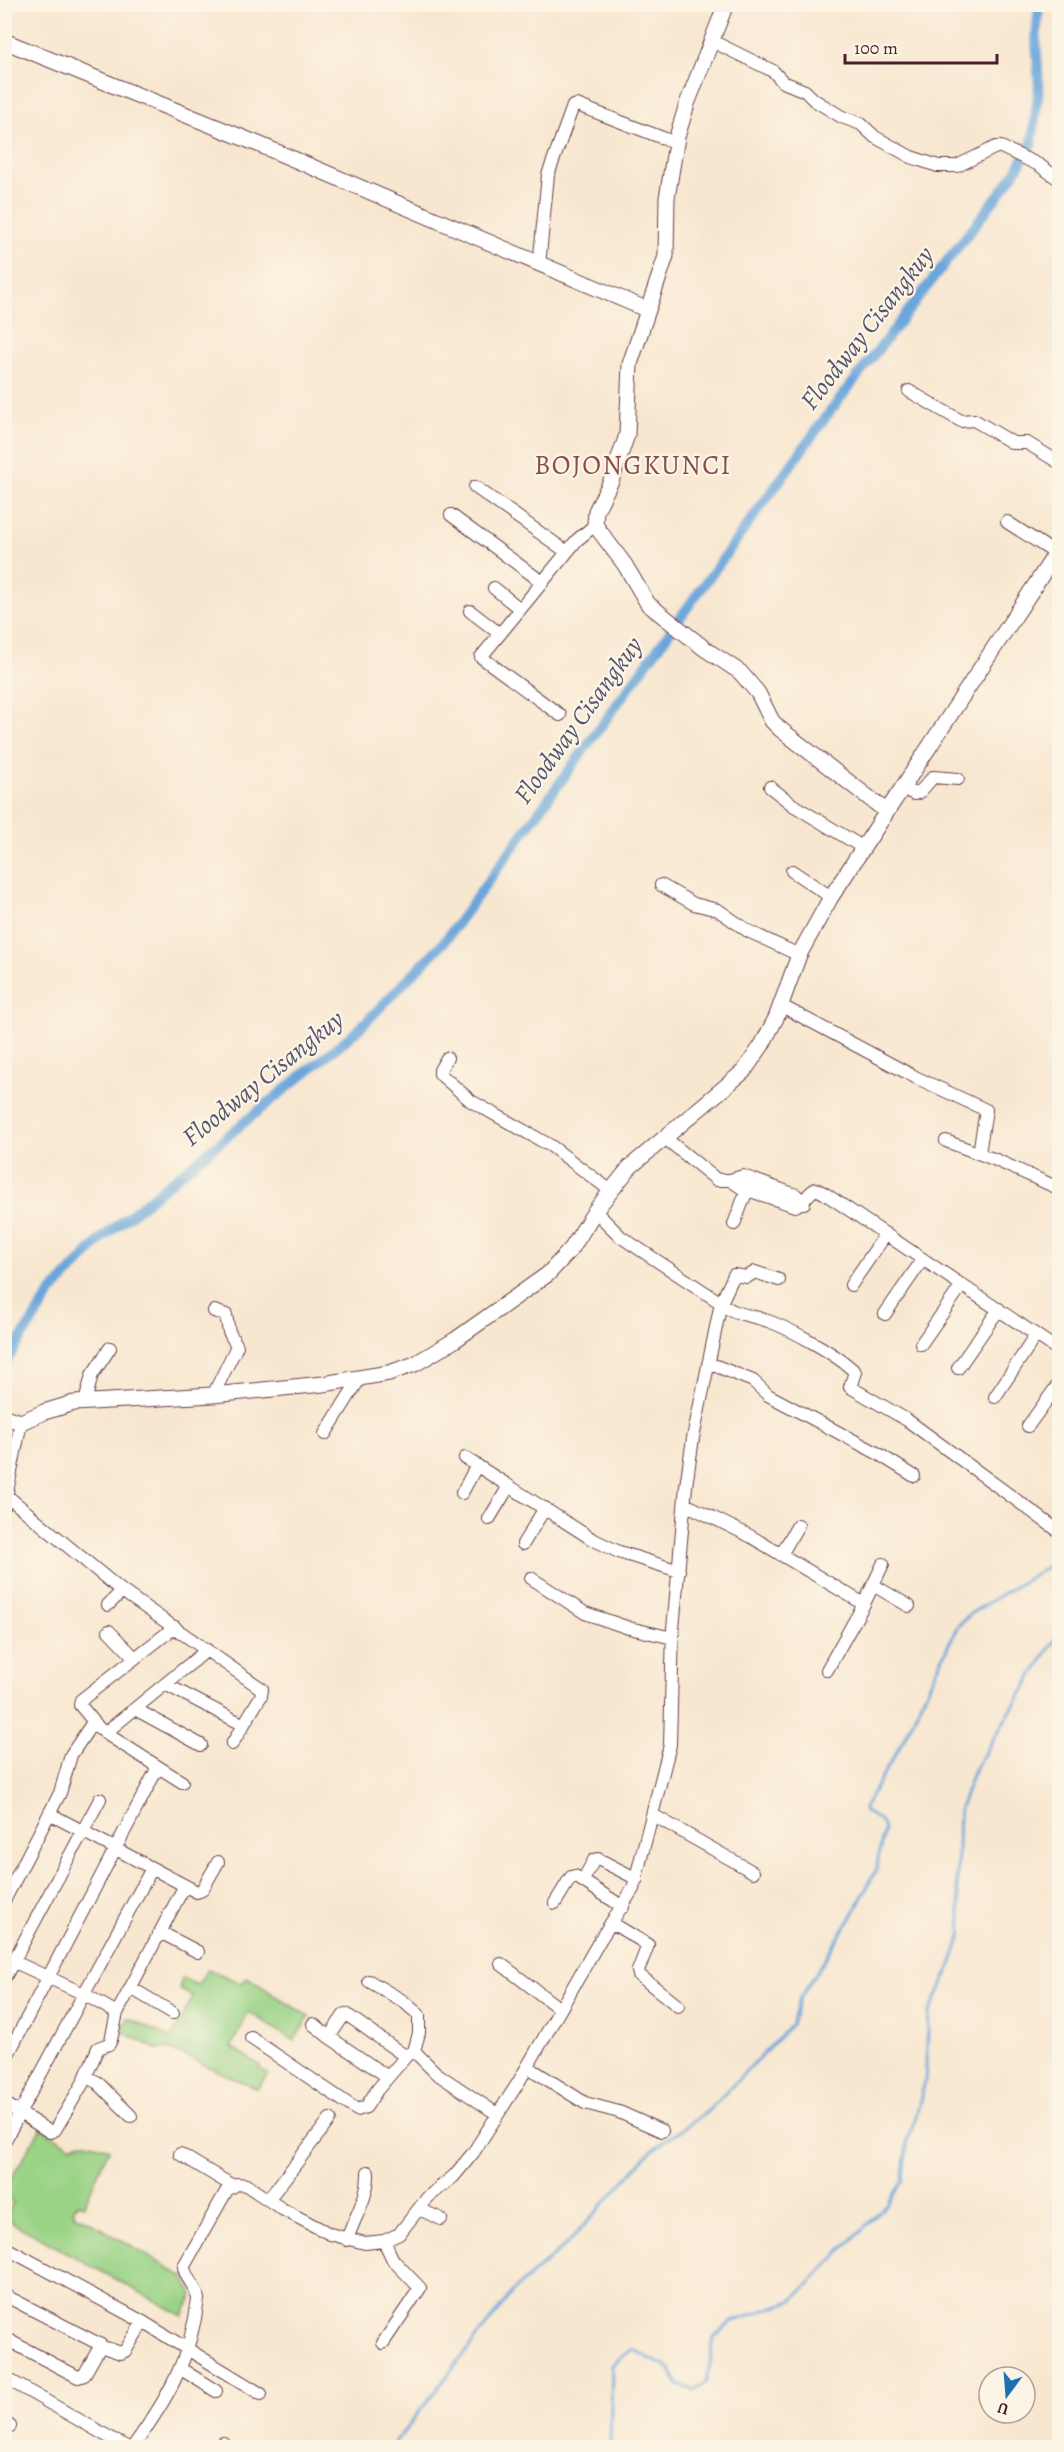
<svg xmlns="http://www.w3.org/2000/svg" width="1064" height="2452" font-family="Alegreya,serif">
<rect width="100%" height="100%" fill="#fcf5e5"/>
<filter id="ink" filterUnits="userSpaceOnUse"><feTurbulence type="fractalNoise" baseFrequency=".0167" numOctaves="2"/><feDisplacementMap in="SourceGraphic" scale="12" xChannelSelector="R" yChannelSelector="G"/><feConvolveMatrix kernelMatrix="1 2 1 2 8 2 1 2 1" color-interpolation-filters="sRGB"/></filter>
<filter id="wash" filterUnits="userSpaceOnUse"><feTurbulence type="fractalNoise" baseFrequency=".008" numOctaves="4" result="noise"/><feDisplacementMap in="SourceGraphic" scale="24" xChannelSelector="R" yChannelSelector="G"/><feGaussianBlur stdDeviation="1.35" result="paint"/><feColorMatrix in="noise" values="0 0 0 0 0 0 0 0 0 0 0 0 0 0 0 0 0 1.4 0 .05"/><feComposite in="paint" operator="in"/></filter>
<g filter="url(#wash)">
<rect width="100%" height="100%" fill="#f8e7d0"/>
<!-- green -->
<path fill="#9ad386" stroke="#727958" stroke-width="1.5" d="M208,1969L241,1983L247,1977L309,2017L294,2041L249,2012L231,2047L261,2066L259,2069L268,2074L257,2089L167,2048L158,2050L121,2031L128,2018L171,2038L193,1997L179,1989L182,1978L197,1985Z
M41,2128L71,2146C84,2138 95,2144 109,2149L84,2205L78,2203L73,2210L76,2216L83,2218L184,2277L193,2295L183,2316L5,2219L13,2202L5,2197L4,2180L9,2182Z"/>
<g fill="none" stroke-linecap="round" stroke-linejoin="round">
<!-- stream -->
<path stroke="#69a6da" stroke-width="3" d="M391,2448L514,2290L570,2241L651,2151L708,2111L792,2024L800,1998L851,1918L876,1870L884,1829L880,1820L865,1812L864,1808L903,1741L958,1625L973,1612L1060,1559
M610,2448L612,2365L632,2349L670,2369L678,2385L695,2390L707,2382L714,2337L732,2322L793,2300L887,2204L902,2181L908,2137L915,2120L925,2081L929,2013L950,1968L962,1933L957,1884L959,1811L974,1770L1060,1631"/>
<!-- canal -->
<path stroke="#69a6da" stroke-width="10" d="M4,1365L50,1294L102,1238L358,1030L444,942L826,417L1013,176L1032,143L1039,87L1036,39L1039,4"/>
</g>
</g>
<g filter="url(#ink)">
<g fill="none" stroke-linecap="round" stroke-linejoin="round">
<defs>
<path id="minor" d="M712,41L773,71L783,82L805,91L814,100L842,117L861,124L875,137L911,157L938,166H957L996,147H1001L1039,165L1060,180
M539,265L548,175L573,106L577,105L676,143
M909,391L961,421L974,420L1013,443H1027L1060,463
M475,487L567,552
M451,515L542,582
M1007,522L1055,553
M494,588L520,609
M470,611L500,634
M560,715L481,657L577,540L595,525
M770,787L793,805L862,847
M902,788L914,794L920,792L933,777L958,779
M792,871L831,897
M661,885L694,904L718,910L748,931L799,955
M780,1005L915,1077L986,1110L979,1153
M447,1058L440,1070V1074L471,1101L551,1146L611,1191
M665,1138L717,1180H730L743,1176L796,1195L804,1203
M946,1141L996,1160L1060,1189
M730,1180L742,1188L795,1206C806,1202 807,1193 816,1189L824,1193L1060,1351
M734,1224L747,1190
M779,1280L755,1272L747,1277L734,1275L721,1303C733,1315 752,1315 768,1321C791,1329 838,1355 855,1372L850,1387L907,1420L1060,1532
M851,1285L886,1234
M885,1314L923,1259
M921,1344L962,1285
M709,1363L753,1381L768,1395L877,1453L914,1476
M958,1368L999,1309
M213,1395L237,1346L229,1332L226,1315L214,1311
M995,1397L1036,1335
M85,1402L92,1375L110,1348
M1028,1426L1060,1382
M325,1434L360,1378
M465,1458L592,1539L619,1552L679,1571
M462,1493L477,1465
M7,1496L122,1591L262,1689L261,1696L232,1744
M685,1504L750,1536L864,1604L827,1670
M4,1507L21,1422
M489,1519L509,1486
M523,1544L545,1508
M781,1555L798,1525
M531,1578L585,1613L629,1628L673,1638
M873,1585L909,1606
M864,1604L883,1564
M108,1605L122,1591
M109,1631L135,1658
M165,1684L242,1724
M135,1709L201,1745
M99,1728L80,1705L81,1700L175,1627
M182,1782L105,1733L207,1650
M50,1814L197,1892L202,1890L218,1862
M653,1815L753,1872
M583,1880L594,1860L598,1859L637,1879
M4,1901L60,1793L71,1755L93,1722
M555,1903L571,1877L575,1876L623,1907
M612,1923L648,1945L638,1971L639,1975L678,2006
M160,1932L198,1952
M4,1957L84,1994L117,2013
M501,1964L560,2009
M4,1979L100,1799
M369,1981L403,2001L419,2015V2033L414,2051L436,2073L497,2114
M131,1988L173,2013
M313,2024L329,2037
M251,2038L357,2110L366,2107L377,2090L407,2055
M4,2062L158,1767
M528,2067L585,2103L619,2112L662,2131
M86,2077L97,2082L131,2116
M388,2077L329,2037L344,2015L346,2014L402,2054L407,2055L413,2052
M4,2103L50,2132L55,2130L83,2083L98,2048L109,2044L111,2040L117,2013L184,1887
M4,2142L151,1870
M180,2154L233,2186
M268,2200L330,2119
M419,2209L441,2219
M347,2240C354,2217 369,2197 368,2172
M4,2247L143,2322L261,2394
M4,2295L101,2345L84,2375L78,2377L4,2338
M383,2343L420,2288L393,2260L384,2241
M106,2348L121,2353L125,2351L143,2322
M4,2352L11,2341
M181,2369L216,2391
M4,2377L128,2448
M4,2423L10,2426
M132,2448C167,2400 191,2359 198,2299C197,2286 184,2278 184,2266L227,2190L237,2184L246,2185L282,2209L330,2234L365,2243L384,2241L399,2234L428,2197L454,2176L473,2153L518,2083L600,1940L633,1889L670,1745L673,1629L686,1486L693,1438L721,1303L621,1237L595,1211
M220,2448L223,2443"/>
<path id="tertiary" d="M726,4L687,104L677,137L667,198L666,256L630,364L627,435L611,481L596,511L595,525L625,565L648,604L705,649L740,672L758,693L772,721L780,729L886,811
M4,41L258,144L648,310
M4,1417L21,1422L44,1412L74,1403L213,1395L323,1384L389,1373L415,1364L455,1340L548,1274L572,1248L595,1211L630,1167L744,1071L762,1045L776,1018L799,955L831,897L1060,547"/>
</defs>
<!-- minor casing -->
<use href="#minor" stroke="#643d44" stroke-width="14"/>
<!-- tertiary casing -->
<use href="#tertiary" stroke="#643d44" stroke-width="17"/>
<!-- minor -->
<use href="#minor" stroke="#fff" stroke-width="12"/>
<!-- tertiary -->
<use href="#tertiary" stroke="#fff" stroke-width="15"/>
</g>
</g>
<g text-anchor="middle" dominant-baseline="central" stroke-width="4.5" stroke-linejoin="round" paint-order="stroke">
<!-- water labels -->
<g font-size="26" font-style="italic" fill="#565571" stroke="#fcf5e5">
<text transform="translate(867 328) rotate(-52)">Floodway Cisangkuy</text>
<text transform="translate(578 720) rotate(-54)">Floodway Cisangkuy</text>
<text transform="translate(263 1078) rotate(-39)">Floodway Cisangkuy</text>
</g>
<!-- quarter labels -->
<g font-size="27" letter-spacing="1.5" fill="#874d4f" stroke="#fcf5e5">
<text x="633" y="465">BOJONGKUNCI</text>
</g>
</g>
<!-- margin -->
<rect width="1064" height="2452" fill="none" stroke="#fcf5e5" stroke-width="24"/>
<!-- north arrow -->
<g transform="translate(1007 2395) rotate(196)"><circle r="28" fill="#fcf5e5" stroke="#b59f9b" stroke-width="1.5"/>
<path d="M0-4.5L10 22L0 15L-10 22Z" fill="#1f6fb2"/>
<text y="-9" font-size="16" font-weight="bold" text-anchor="middle" fill="#4a1f2b">U</text>
</g>
<!-- scale -->
<path d="M845 54v9h152v-9" fill="none" stroke="#4a1f2b" stroke-width="3"/>
<text x="854" y="54" font-size="18" fill="#4a1f2b" stroke="#fcf5e5" stroke-width="4.5" paint-order="stroke">100 m</text>
</svg>
